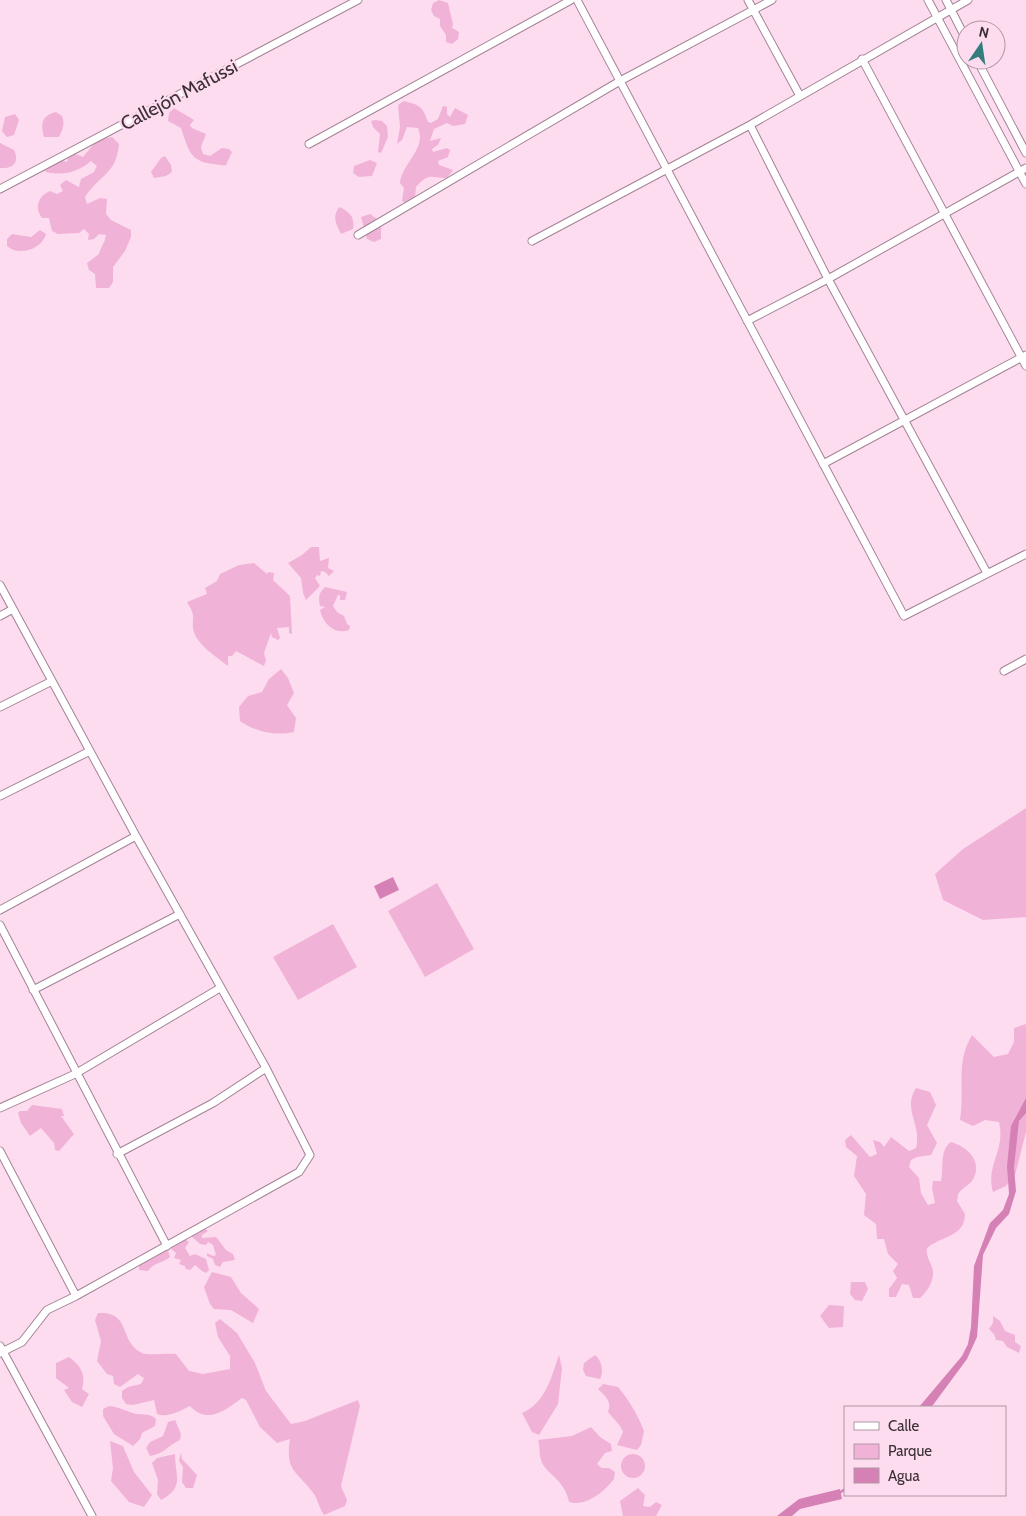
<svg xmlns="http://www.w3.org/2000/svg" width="1026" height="1516" font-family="Cabin,sans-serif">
<rect width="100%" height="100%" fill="#fddcef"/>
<!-- green -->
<path fill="#f1b2d7" d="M439,0L448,3L453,24L452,28L459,32L458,39L452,44L446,42V35L440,26V19L434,16L431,10L433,3Z
M404,101C420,105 423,107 428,122L431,123L438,119L443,106L447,107V114L450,117L455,108L468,115L465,124L453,126L447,123L434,129L430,141L441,138L438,145L432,149L433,152L447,148L450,150L448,157L438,161L439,165L453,170L447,178C431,179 431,171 416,187L415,198L408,204L402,201L404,188L400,183C402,163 427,149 418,128L407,127L402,140L397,144L400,127L398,105Z
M174,108L194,120L190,125L192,128L206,134L201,147L203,154L210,156L222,148L229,149L232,152L226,165C221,166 218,164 214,164C189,162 188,148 181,128L168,121L169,113Z
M56,112L62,116C65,124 63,129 59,137H44C40,124 42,115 56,112Z
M15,114L19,120L14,135L7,137L2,131L5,117Z
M375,120L382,121L387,126L388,137L381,153L378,152L380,134L373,127L371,121Z
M112,137L119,144C116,175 100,174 85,197L87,204L100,198L107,199L106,214L111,220L131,230V237L125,251L113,267V282L109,288H96L95,274L89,270L87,263L99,254C101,246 105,243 106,235L99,234L94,239L88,240L89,234L84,229L79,233L58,234L52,231L49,218H42C34,208 38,196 50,191L57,194L63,191L60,185L66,180L79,187L81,179L94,172L97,166L91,161C78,172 64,176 46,172L42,166L46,160L54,158L67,162L69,155L76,154L83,157L97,140Z
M0,143L14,150C20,162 13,169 0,168Z
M165,156L171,165L172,172L166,176L154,178L151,172L161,158Z
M370,160L377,163L372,176L359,177L353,173L354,166Z
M339,207C350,212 355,217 353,229L341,234C336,223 332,218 339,207Z
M370,214L381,222V239L374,242L367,239L361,217Z
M40,230L46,234C42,249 19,257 7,246V239L12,234L31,237Z
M311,547H319L320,561L329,558L328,568L334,571L329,576L325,572L321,571L320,576L317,575L315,578L320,586L306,600L303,593L301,578L288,563L302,555Z
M254,563L267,574L268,572L274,573L273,580L290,596L292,634L289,633V627L277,628L280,638L278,640L272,637L271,633L264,653L266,660L264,666L236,651L232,656H228V666C217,657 195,644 193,628C192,614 196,617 187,602L207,594L205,588L217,581L220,574L239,565Z
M325,587L347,592L345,600H340V595H338L333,606L337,612L344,616L347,624L350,626L349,630C334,635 323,623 320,610L325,607L320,606C318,597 319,593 325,587Z
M281,669L288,678L294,693L287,705L296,718L294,732C275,736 256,732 240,721L239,707L248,696L262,692L269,679Z
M1026,808V917L983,920L943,900L935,874L963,849Z
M437,883L474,949L425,977L388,911Z
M333,924L357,967L298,1000L273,957Z
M1026,1024V1132L1015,1175L1006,1186L993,1192C985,1165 1006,1151 999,1122L985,1120L973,1126L960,1120C965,1088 955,1064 972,1035L994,1057L1008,1054L1014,1042V1028Z
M916,1088L930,1092L936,1105L927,1125L937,1143L931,1155L917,1157L911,1160L909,1167L919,1178L921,1193L928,1205L935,1203L932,1188L933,1181H941C944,1168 939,1150 951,1142C968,1147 984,1162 972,1181C968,1186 962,1188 958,1194L957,1201L965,1214C965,1237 941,1236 927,1248C926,1256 929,1259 932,1267C936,1278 928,1291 920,1298H913L909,1285L902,1284L896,1297H889V1289L897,1278L893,1271L898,1264L888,1254L884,1239H877L876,1224L864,1215L866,1194L854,1176L857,1156L846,1147L845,1140L851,1135L870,1157L877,1154L873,1140L880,1142L884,1147L891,1137L909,1151L916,1148C922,1123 902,1110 916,1088Z
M32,1105L62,1109L64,1116H61L74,1134L59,1151L55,1150L54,1143L41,1128L30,1136L21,1123L18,1113L20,1111H27Z
M204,1228L208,1231L202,1235V1238L216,1237L226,1250L233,1254L235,1260L223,1262L220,1267L215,1265L213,1259L207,1256V1253L213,1256L216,1255L213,1245L208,1242L206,1245L200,1244L191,1236L199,1233Z
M185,1239L189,1242L185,1248L190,1256L195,1254L206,1259L209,1270L206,1273L202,1271L195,1265L190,1270L186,1269L185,1266L179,1264L181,1260L174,1258L176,1253L171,1249L172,1246Z
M167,1248L170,1257C163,1263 154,1262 148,1271L139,1270V1263L154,1258Z
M212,1272L231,1277L241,1293L259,1309L253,1323L231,1310L214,1309L210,1304L204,1287Z
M851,1282H865L868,1289L862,1301L855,1300L850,1294Z
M829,1305L844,1306L843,1327L829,1328L820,1316Z
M98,1313C132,1311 118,1341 142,1353C147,1356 166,1353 176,1354L189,1371L203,1374L230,1369V1356L218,1337L215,1323L220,1319L237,1333L255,1363L266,1391L291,1424L305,1421L358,1400L360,1406L341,1486L347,1500L345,1506L324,1515C319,1508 318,1500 314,1494C297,1470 285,1473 290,1439L277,1443L260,1427L246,1400L242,1398C226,1410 207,1425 190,1406C180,1411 168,1418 157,1414L154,1400L133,1405L126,1404L122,1398V1391L128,1387L141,1384L144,1378L138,1374L120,1387L114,1384L113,1376L107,1374L97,1361L101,1341L95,1320Z
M993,1316L1000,1321L1005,1331L1015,1335V1342L1021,1346L1019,1353L1007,1347L1003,1341L996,1340L994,1334L989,1329L993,1323Z
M559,1355L562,1368L558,1404L539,1435L532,1432L522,1413C546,1403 551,1377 559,1355Z
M595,1355C602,1361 604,1371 600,1379L586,1376L583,1370L584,1363Z
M69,1357C81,1366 86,1374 82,1389L89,1394L82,1407L72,1402L64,1390L69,1388L56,1378V1363Z
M603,1384L618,1387C629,1400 638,1415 644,1431L641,1445L637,1450L617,1445L623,1432L620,1426L608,1412C612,1401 606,1397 598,1389Z
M109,1406C121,1407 127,1412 136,1414C144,1415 149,1413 156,1419L155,1426L142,1433L140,1439L133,1446L114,1434L103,1416V1409Z
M175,1420L181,1434L180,1440C165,1447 168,1452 150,1456L146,1448L150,1442L163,1436L168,1422Z
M591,1427L600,1437L611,1444L612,1451L605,1453L597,1464L602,1468H609L615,1472L614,1479C604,1492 586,1507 569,1502C565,1479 545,1474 541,1460C539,1454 540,1446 538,1440L572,1436Z
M110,1441L123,1446L134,1472L152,1495L144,1507L129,1502L111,1481L113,1468Z
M181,1452L182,1459L197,1475L193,1488H186L182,1482L183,1467L179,1461Z
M175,1454C175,1476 185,1487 161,1500L157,1494L158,1480L152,1463L157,1458Z
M621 1466a12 12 0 1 1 24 0a12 12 0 1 1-24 0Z
M638,1488L645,1495L643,1506L650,1507L656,1502L662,1505L656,1516H623L620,1501Z"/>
<!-- water -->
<path fill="#d581b5" d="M393,877L399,890L380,899L374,886Z
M1026,1098V1113L1019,1121L1014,1167L1016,1191L1009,1214L996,1228L983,1255L977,1337L967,1359L933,1405L930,1407H919L962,1356L968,1344L971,1327L974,1266L990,1223L1003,1210L1009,1194L1007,1166L1011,1126Z
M840,1489L842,1499L800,1509L792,1516H777L799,1499Z"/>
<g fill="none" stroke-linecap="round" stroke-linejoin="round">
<!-- stream -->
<path stroke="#d581b5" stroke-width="2.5" d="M838,1494L845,1489"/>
<defs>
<path id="street" d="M577,0L904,616L1026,554
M748,0L800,96
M928,0L1026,184
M946,0L966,39
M862,59L1026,366
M977,60L1026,153
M750,125L828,279L987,573
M309,144L571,0
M0,189L358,0
M358,235L620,81L772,0
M532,241L750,125L968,0
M747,321L828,279L1026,168
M823,464L1026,355
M0,585L136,836L266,1068L310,1155L299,1172L76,1296
M0,616L13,609
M1004,671L1026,659
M0,707L52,681
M0,796L90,751
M0,910L136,836
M0,925L167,1246
M33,990L180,914
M0,1108L75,1074L220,988
M0,1151L76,1296L47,1310L22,1342L0,1353
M117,1154L213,1103L266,1068
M0,1346L92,1516"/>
</defs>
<!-- street casing -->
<use href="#street" stroke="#a28395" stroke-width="9"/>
<!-- street -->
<use href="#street" stroke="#fff" stroke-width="7"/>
</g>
<g text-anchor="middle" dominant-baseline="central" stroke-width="4.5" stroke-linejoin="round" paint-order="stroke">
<!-- street labels -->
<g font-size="19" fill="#3b2f36" stroke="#fddcef">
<text transform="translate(179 95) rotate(-28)">Callejón Mafussi</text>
</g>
</g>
<!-- legend -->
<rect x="844" y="1406" width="162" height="90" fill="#fddcef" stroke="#af97a5"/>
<rect x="854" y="1422" width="25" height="8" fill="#ffffff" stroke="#af97a5"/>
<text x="888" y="1431" font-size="15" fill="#3b2f36">Calle</text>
<rect x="854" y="1444" width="25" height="15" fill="#f1b2d7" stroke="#af97a5"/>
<text x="888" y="1456" font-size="15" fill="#3b2f36">Parque</text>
<rect x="854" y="1468" width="25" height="15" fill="#d581b5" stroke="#af97a5"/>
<text x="888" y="1481" font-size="15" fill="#3b2f36">Agua</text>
<!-- north arrow -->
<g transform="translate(981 45) rotate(13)"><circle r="24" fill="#fddcef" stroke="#af97a5"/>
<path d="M0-4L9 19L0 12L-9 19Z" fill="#347d7b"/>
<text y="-8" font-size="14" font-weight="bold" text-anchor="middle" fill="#3b2f36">N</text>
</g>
</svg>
